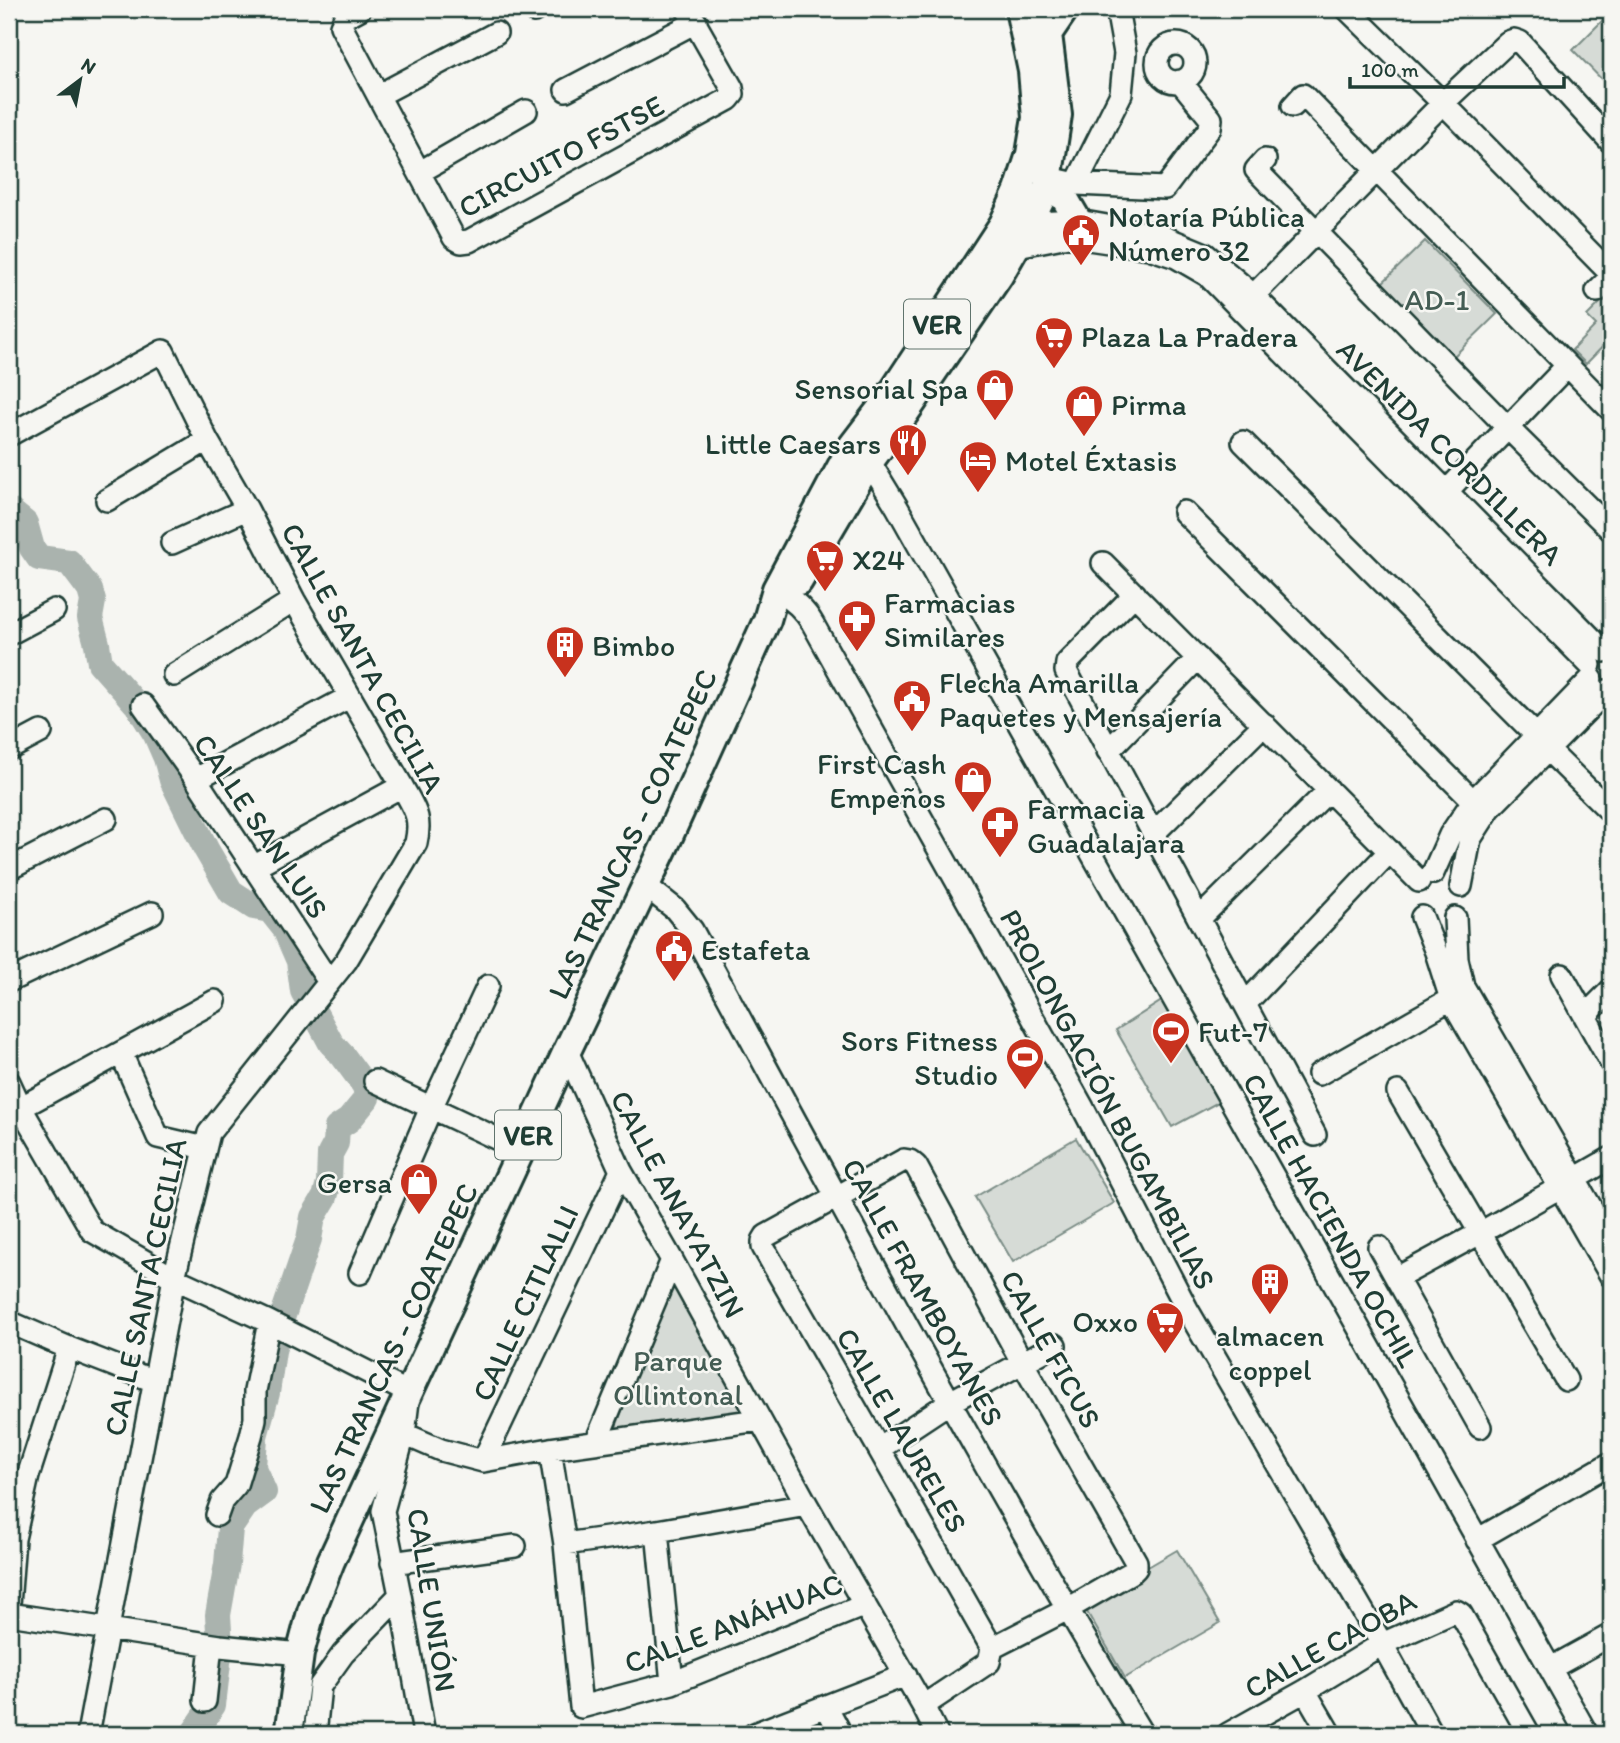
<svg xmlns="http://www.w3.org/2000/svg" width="1620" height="1743" font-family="Itim,sans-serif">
<rect width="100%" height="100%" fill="#f6f6f2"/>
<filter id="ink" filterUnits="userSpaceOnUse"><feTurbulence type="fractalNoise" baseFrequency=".0143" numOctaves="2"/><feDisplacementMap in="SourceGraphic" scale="14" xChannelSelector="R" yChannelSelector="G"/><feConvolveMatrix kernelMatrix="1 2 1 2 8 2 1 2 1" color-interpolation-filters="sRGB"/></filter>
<g filter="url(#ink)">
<!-- green -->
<path fill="#d6dbd6" stroke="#7a8c85" stroke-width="2" d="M1611,12V89L1573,50Z
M1425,241L1497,314L1450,360L1378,287Z
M1611,292V338L1586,364L1572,350L1596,325L1587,316Z
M1168,997L1224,1099L1172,1127L1116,1030Z
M1076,1138L1114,1203L1013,1262L975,1197Z
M672,1274L743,1412L615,1430Z
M1177,1550L1220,1623L1125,1678L1083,1605Z"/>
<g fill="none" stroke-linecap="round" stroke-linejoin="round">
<!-- river -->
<path stroke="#aab3ae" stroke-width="26" d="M9,510L25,523L32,548L39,558L69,562L90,590L93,601L90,618L97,644L100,663L138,706L156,735L166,758L172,780L206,849L231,892L254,907L270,910L285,929L299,961L303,991L331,1043L343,1056L365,1086L367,1098L349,1120L337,1128L336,1143L330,1154L329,1182L325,1197L313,1217L309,1239L279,1327L273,1351L267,1393L255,1436L253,1468L264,1492L245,1506L230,1528L227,1564L218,1615L220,1646L213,1705L193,1734"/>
<defs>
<path id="minor" d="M360,9L345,17L341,26L454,238L461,242L469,241L729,99L733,94L732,88L687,9
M1347,9L1454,114L1611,274
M534,11L537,9
M1157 63a19 19 0 1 1 38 0a19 19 0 1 1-38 0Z
M566,90L696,22
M379,95L496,33
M1293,106L1303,95L1611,410
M1265,160L1256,170L1508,428L1611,530
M420,172L526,111
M1049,178L1076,184L1165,188L1210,128L1211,119L1180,81
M1076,184L1121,94L1125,53L1117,9
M1016,224L1078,221L1159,235L1205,254L1253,295L1604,651
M1017,246L1068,236L1149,248L1176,257L1207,275L1590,665
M1597,291L1611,277
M1245,304L1443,103L1508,42L1514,40L1520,42L1611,142
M9,435L163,351L207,440L247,509L294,600L402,786C414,809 422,816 416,843L346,961L209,1133L174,1278L88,1734
M1243,442L1537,736
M858,453L875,471L897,507L1587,1734
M1447,491L1567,366
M107,500L207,440
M1184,512L1473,801
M172,543L247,509
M1103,563L1419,881
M776,589C791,598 804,608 813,624L1082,1106L1187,1309L1382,1644L1432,1734
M1135,594L1067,663L1066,671L1315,1135
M9,634L54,610
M174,675L294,600
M143,705L196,779L329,982
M9,749L41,732
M1548,750L1611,812
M1108,751L1198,658
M196,779L349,697
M1153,834L1264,724
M253,867L402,786
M9,869L106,819
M1433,873L1450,835L1473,801L1591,679
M646,886L675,909L692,930C838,1200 983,1471 1142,1734
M1461,886L1470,839L1490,808L1606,691
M1422,917L1436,952L1451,999L1611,1276
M1455,918L1457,959L1463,986L1611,1242
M1199,919L1329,790
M1562,975L1611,1063
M9,981L152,913
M1245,1004L1390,851
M1585,1016L1611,990
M567,1051L621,1171L672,1260L807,1505L923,1706L937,1734
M121,1053L158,1137L205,1148
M1319,1074L1451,999
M375,1081L521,1150
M9,1082L21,1108L92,1231L174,1278L269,1322L409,1393L404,1434L383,1511L400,1595L424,1734
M1398,1092L1566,1380
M11,1113L215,1001
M904,1160L910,1161L916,1166L1022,1362L1136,1562V1568L1132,1572L1066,1610L992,1648L879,1449L763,1247V1241L766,1236Z
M1379,1247L1480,1427
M360,1273L431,1108L488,986
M1397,1278L1480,1233L1611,1158
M9,1322L69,1348L154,1381
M404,1434L441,1450L483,1461L550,1449L759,1420
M596,1442L672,1260
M550,1449L565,1544L581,1707L672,1683L865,1605
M879,1449L950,1402L1055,1345
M483,1461L621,1171
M217,1515L222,1501L236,1485L251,1436L255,1419V1391L269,1322
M657,1531L672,1683
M1477,1540L1611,1463
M565,1544L657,1531L807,1505
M392,1563L515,1546
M9,1605L14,1539L28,1476L69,1348
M9,1614L220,1646L300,1654
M1551,1668L1611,1635
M1305,1691L1330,1734
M205,1701L211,1645
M826,1706L841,1734
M923,1706L989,1662L992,1648
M315,1734L320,1686L343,1654L400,1595
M754,1734L906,1675
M1228,1734L1305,1691L1382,1644L1456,1611L1461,1614L1529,1734"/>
<path id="major" d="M1048,34L1065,9
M1047,187L1064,197L1078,221
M799,581L868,464L906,412L999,276L1029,224L1047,187L1058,115L1048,34L1019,9
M289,1734L300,1654L311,1612L331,1561L567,1051L667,841L767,620L776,589L852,446L888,399L1003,224L1018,191L1030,154L1036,118L1032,71L1019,9"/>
</defs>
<!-- minor casing -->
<use href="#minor" stroke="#1f3d34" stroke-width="26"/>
<!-- major casing -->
<use href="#major" stroke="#1f3d34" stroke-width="32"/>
<!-- minor -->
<use href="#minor" stroke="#f6f6f2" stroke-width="21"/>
<!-- major -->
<use href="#major" stroke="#f6f6f2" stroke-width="26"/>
</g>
</g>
<!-- icons -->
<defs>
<symbol id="civic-pin" viewBox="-11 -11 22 30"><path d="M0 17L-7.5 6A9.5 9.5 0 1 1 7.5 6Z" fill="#c8321e" stroke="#f6f6f2"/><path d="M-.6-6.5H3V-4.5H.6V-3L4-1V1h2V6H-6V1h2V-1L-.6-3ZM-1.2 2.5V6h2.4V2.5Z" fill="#fff"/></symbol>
<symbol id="supermarket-pin" viewBox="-11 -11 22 30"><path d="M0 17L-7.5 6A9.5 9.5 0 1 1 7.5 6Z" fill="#c8321e" stroke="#f6f6f2"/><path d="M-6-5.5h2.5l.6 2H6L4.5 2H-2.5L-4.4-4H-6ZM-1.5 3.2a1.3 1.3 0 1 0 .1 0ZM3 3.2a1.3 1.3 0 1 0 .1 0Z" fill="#fff"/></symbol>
<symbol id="shop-pin" viewBox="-11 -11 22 30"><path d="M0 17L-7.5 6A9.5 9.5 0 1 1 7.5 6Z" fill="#c8321e" stroke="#f6f6f2"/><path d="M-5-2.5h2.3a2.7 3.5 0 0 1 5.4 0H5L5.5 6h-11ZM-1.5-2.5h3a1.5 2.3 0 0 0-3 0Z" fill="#fff"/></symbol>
<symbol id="restaurant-pin" viewBox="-11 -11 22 30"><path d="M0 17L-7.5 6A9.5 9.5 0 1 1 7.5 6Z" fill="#c8321e" stroke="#f6f6f2"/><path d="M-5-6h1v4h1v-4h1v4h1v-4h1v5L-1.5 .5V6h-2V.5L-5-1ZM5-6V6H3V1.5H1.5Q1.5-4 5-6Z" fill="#fff"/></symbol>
<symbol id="hotel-pin" viewBox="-11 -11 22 30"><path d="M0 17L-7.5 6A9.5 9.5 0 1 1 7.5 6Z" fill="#c8321e" stroke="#f6f6f2"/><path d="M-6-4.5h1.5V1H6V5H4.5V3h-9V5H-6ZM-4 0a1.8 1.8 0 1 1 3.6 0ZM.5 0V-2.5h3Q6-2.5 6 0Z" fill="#fff"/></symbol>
<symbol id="pharmacy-pin" viewBox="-11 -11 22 30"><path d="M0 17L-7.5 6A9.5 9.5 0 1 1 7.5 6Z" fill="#c8321e" stroke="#f6f6f2"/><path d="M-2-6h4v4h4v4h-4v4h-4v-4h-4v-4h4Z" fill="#fff"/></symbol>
<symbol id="building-pin" viewBox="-11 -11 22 30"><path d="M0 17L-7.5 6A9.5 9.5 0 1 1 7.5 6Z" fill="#c8321e" stroke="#f6f6f2"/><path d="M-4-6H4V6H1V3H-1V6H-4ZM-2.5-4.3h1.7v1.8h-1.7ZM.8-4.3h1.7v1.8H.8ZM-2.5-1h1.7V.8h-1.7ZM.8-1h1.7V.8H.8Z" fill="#fff"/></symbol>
<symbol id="stadium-pin" viewBox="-11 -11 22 30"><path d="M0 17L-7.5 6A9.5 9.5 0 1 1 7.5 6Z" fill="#c8321e" stroke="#f6f6f2"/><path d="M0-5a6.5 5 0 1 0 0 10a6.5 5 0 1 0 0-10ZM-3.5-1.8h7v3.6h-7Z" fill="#fff"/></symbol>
</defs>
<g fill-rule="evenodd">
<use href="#civic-pin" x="1059" y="211" width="44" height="60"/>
<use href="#supermarket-pin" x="1032" y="314" width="44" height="60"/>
<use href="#shop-pin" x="973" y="366" width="44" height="60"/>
<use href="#shop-pin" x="1062" y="382" width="44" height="60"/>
<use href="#restaurant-pin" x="886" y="421" width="44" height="60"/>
<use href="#hotel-pin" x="956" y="438" width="44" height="60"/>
<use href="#supermarket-pin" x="803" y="537" width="44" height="60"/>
<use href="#pharmacy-pin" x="835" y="597" width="44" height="60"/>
<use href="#building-pin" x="543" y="623" width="44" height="60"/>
<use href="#civic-pin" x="890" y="677" width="44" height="60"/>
<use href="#shop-pin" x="951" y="758" width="44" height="60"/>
<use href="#pharmacy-pin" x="978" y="803" width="44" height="60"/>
<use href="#civic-pin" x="652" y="927" width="44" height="60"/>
<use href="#stadium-pin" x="1149" y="1009" width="44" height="60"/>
<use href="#stadium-pin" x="1003" y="1035" width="44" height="60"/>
<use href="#shop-pin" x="397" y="1160" width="44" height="60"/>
<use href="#building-pin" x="1248" y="1260" width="44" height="60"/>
<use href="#supermarket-pin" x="1143" y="1299" width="44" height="60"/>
</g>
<g text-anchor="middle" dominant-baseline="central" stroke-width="5" stroke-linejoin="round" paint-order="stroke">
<!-- shield labels -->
<g fill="#f6f6f2" stroke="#60746d" stroke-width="2">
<rect x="904" y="299.5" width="66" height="49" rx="5"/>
<rect x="495" y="1110.5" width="66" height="49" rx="5"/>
</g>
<g font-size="28" font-weight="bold" fill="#1f3d34">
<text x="937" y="324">VER</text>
<text x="528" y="1135">VER</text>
</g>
<!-- street labels -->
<g font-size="30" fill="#1f3d34" stroke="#f6f6f2">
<text transform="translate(561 156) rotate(-28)">CIRCUITO FSTSE</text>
<text transform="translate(1450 452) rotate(45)">AVENIDA CORDILLERA</text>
<text transform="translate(363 658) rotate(61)">CALLE SANTA CECILIA</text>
<text transform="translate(261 826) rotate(56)">CALLE SAN LUIS</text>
<text transform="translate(632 834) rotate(-65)">LAS TRANCAS - COATEPEC</text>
<text transform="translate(1108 1099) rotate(62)">PROLONGACIÓN BUGAMBILIAS</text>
<text transform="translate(678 1204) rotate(62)">CALLE ANAYATZIN</text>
<text transform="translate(1331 1220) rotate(61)">CALLE HACIENDA OCHIL</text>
<text transform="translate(145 1287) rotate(-78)">CALLE SANTA CECILIA</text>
<text transform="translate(923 1292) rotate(61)">CALLE FRAMBOYANES</text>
<text transform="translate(525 1303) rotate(-65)">CALLE CITLALLI</text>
<text transform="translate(393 1348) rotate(-65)">LAS TRANCAS - COATEPEC</text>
<text transform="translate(1051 1349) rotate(61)">CALLE FICUS</text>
<text transform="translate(902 1430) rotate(60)">CALLE LAURELES</text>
<text transform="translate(432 1600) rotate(81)">CALLE UNIÓN</text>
<text transform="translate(733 1623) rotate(-21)">CALLE ANÁHUAC</text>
<text transform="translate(1330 1644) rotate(-29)">CALLE CAOBA</text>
</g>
<!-- poi labels -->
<g font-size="30" fill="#1f3d34" stroke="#f6f6f2" text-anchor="start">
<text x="1108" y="216">Notaría Pública<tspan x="1108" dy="34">Número 32</tspan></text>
<text x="1081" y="336">Plaza La Pradera</text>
<text x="968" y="388" text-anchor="end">Sensorial Spa</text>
<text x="1111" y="404">Pirma</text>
<text x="881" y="443" text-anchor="end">Little Caesars</text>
<text x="1005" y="460">Motel Éxtasis</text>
<text x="852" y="559">X24</text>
<text x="884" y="602">Farmacias<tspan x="884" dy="34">Similares</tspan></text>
<text x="592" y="645">Bimbo</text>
<text x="939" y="682">Flecha Amarilla<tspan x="939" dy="34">Paquetes y Mensajería</tspan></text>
<text x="946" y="763" text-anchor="end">First Cash<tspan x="946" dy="34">Empeños</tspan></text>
<text x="1027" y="808">Farmacia<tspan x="1027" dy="34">Guadalajara</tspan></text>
<text x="701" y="949">Estafeta</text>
<text x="1198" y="1031">Fut-7</text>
<text x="998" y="1040" text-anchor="end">Sors Fitness<tspan x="998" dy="34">Studio</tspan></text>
<text x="392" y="1182" text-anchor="end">Gersa</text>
<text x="1138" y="1321" text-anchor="end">Oxxo</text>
<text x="1270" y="1335" text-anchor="middle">almacen<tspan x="1270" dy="34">coppel</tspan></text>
</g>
<!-- park labels -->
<g font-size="30" fill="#445d54" stroke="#f6f6f2">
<text x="1437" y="299">AD-1</text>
<text x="678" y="1360">Parque<tspan x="678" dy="34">Ollintonal</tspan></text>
</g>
</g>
<!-- margin -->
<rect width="1620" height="1743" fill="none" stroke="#f6f6f2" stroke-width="35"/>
<rect x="18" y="18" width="1585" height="1708" fill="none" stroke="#1f3d34" stroke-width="2.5" filter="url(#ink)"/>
<!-- north arrow -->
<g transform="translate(80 80) rotate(32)" stroke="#f6f6f2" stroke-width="5" paint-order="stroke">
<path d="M0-5L12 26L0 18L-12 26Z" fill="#1f3d34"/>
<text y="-10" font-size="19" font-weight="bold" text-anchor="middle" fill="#1f3d34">N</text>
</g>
<!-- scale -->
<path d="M1350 77v10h214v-10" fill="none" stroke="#1f3d34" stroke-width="3.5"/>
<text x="1361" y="77" font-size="21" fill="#1f3d34" stroke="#f6f6f2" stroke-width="5" paint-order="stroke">100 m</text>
</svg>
